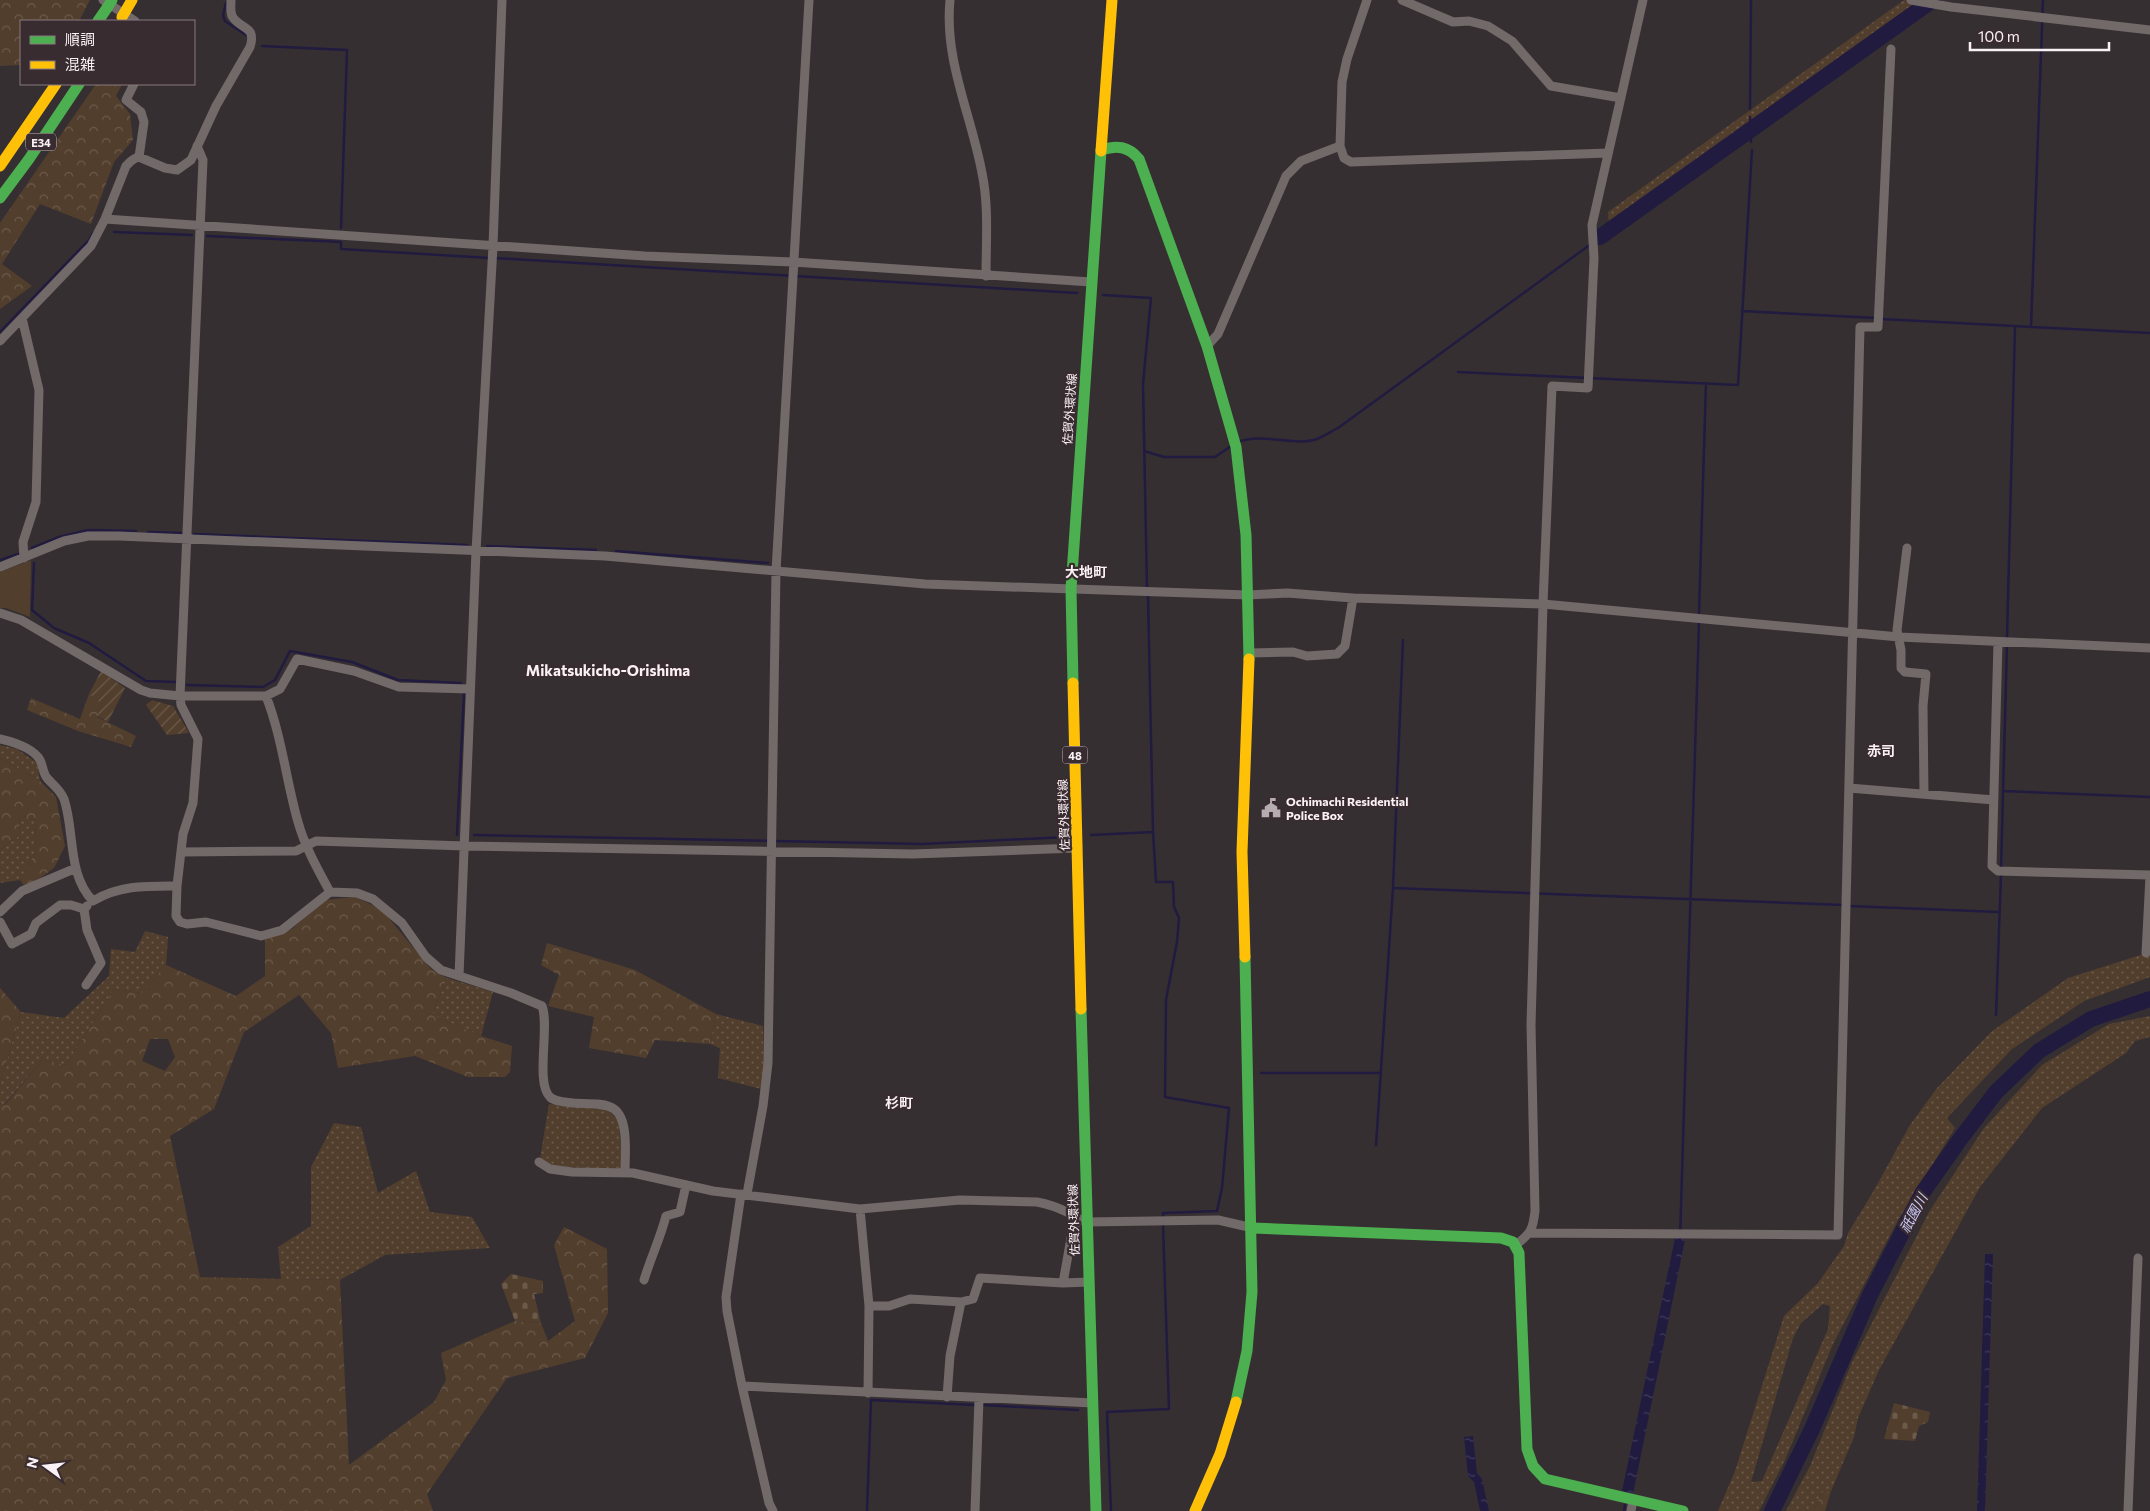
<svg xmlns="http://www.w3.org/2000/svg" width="2150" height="1511" font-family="Commissioner,'Noto Sans JP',sans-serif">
<defs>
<pattern id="grass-dots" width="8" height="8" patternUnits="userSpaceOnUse" patternTransform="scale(1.25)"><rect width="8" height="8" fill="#523e2c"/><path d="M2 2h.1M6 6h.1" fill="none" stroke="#6c5a4b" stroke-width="1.8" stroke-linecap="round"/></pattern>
<pattern id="forest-crowns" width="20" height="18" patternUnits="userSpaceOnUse" patternTransform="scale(1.25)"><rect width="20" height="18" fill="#523e2c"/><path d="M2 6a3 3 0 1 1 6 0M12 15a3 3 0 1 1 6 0" fill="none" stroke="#6c5a4b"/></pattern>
<pattern id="cemetery-stones" width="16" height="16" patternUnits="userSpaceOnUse" patternTransform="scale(1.25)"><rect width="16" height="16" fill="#523e2c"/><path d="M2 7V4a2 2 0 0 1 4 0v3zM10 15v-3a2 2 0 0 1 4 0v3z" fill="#6c5a4b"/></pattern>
<pattern id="garden-furrows" width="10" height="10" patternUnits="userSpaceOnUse" patternTransform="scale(1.25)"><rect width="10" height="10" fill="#523e2c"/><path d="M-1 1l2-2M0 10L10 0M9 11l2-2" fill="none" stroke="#6c5a4b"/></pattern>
<pattern id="water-ripples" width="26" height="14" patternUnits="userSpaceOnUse" patternTransform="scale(1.25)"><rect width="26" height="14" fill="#211b40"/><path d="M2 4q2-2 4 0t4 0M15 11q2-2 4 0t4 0" fill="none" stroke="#423d5c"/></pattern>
</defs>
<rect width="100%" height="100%" fill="#362f32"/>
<!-- grass -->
<path fill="url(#grass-dots)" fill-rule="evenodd" d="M1904,0H1919L1609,223L1608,212Z
M0,745L17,749L37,763L40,781L0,758Z
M20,815L36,820L35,853L20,880L0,883V850L19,836Z
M145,931L168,937L166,965L142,993L114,989L66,1065L42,1060L4,1105L0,1103V1084L21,1012L64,1018L109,976L111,949L135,952Z
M2150,952V977L2084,1001L2012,1049L1947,1118L1955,1128L1898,1220L1833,1344L1785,1460L1759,1511H1718L1735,1471L1784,1316L1818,1283L1844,1246L1848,1233L1873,1192L1910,1125L1937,1088L1991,1032L2068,978ZM1823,1304L1830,1306L1828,1329L1762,1481L1751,1482L1793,1338L1801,1323Z
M447,978L493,992L481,1036L432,1015Z
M716,1014L763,1026L764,1065L761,1089L718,1078L720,1048L710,1044Z
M2150,1016V1037L2135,1041L2126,1053L2042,1108L1980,1187L1879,1370L1858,1418L1854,1437L1831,1491L1821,1493L1814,1511H1786L1810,1466L1852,1362L1929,1212L1984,1128L2042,1065L2109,1024Z
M549,1104L607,1110L619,1120L622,1169L554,1167L540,1159Z
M334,1123L361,1127L378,1193L416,1171L430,1212L472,1217L490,1248L385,1255L340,1280L281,1279L278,1247L311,1226V1167Z"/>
<!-- forest -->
<path fill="url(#forest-crowns)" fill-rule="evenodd" d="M0,0H90L79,21H21V65L0,66Z
M96,84H122L116,96L130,114L133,140L114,162L91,224L40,204L2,264L32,286L0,309V223Z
M89,694L102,704L97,717L136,736L131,747L78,731L27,710L31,698L80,719Z
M0,758L40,781L56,797L65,846L54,868L26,888L20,880L35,853L36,820L20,815L19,836L0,850Z
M356,897L382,910L431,969L447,978L432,1015L481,1036L512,1046L510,1072L505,1077H468L415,1056L338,1068L331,1033L299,995L244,1032L214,1109L170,1136L200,1277L340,1280L349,1465L434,1402L446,1380L441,1353L515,1321L541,1323L548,1341L575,1321L554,1245L564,1227L607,1249L608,1313L585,1358L507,1378L427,1494L433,1511H0V1103L5,1105L42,1060L66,1065L114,989L142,993L166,965L236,996L265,976V940L293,928L324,900ZM150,1039H168L175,1057L165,1071L142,1061Z
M547,943L635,970L716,1014L710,1044L655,1040L646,1058L589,1048L594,1017L548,1006L559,975L541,965Z
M0,988L21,1012L0,1084Z
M1831,1491L1825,1511H1814L1821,1493Z"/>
<!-- cemetery -->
<path fill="url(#cemetery-stones)" d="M511,1274L543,1281V1293L534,1294L541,1323L515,1321L501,1284Z
M1894,1403L1930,1412L1928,1422L1919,1426L1915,1441L1884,1439Z"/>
<!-- park -->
<path fill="#523e2c" d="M31,560L30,617L6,608H0V572Z"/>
<!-- garden -->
<path fill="url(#garden-furrows)" d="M101,671L125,688L108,722L97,716L102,704L89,694Z
M152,700L173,706L189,733L167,735L146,705Z"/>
<!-- water -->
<path fill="url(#water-ripples)" d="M1675,1238L1685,1240L1633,1494L1622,1491Z
M1985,1254H1993L1985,1511H1977Z
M1473,1436L1477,1473L1482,1479L1489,1511H1480L1474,1482L1468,1476L1464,1437Z"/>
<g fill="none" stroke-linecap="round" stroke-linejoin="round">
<!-- stream -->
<path stroke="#211b40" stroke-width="2.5" d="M226,3L223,15L225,21L246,35
M262,46L347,50L341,228
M1750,109L1751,0
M1750,117L1751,142
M114,232L192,235
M207,236L341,242V249L489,258
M495,258L1077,293
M1103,295L1151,298L1143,384L1147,589
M1742,311L1876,318
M1881,319L2015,326
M2031,327L2150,333
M0,332L89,240L93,233
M1458,372L1738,385L1752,150
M1238,442C1263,432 1295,447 1317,439C1324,436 1332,431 1338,428L1591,244
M1144,451L1164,457H1215L1231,446
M148,532L181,533
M194,534L467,545
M487,546L596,550
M32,548L59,537L88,530L136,531
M616,551L768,563
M0,560L18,554
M34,563L32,610L54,628L89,643L146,681L175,682
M1148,595L1153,832L1156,882H1173L1174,907L1179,918L1177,942L1166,1000L1165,1097L1229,1108L1222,1188L1217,1211L1163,1213V1219
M1699,614L1706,383
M2007,638L2015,326L2031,327L2043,0
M187,685L263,687L275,680L290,651L352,662L398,680L461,683
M2003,791L2150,797
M457,835L464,694
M474,835L922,844L1066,837
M1091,835L1153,832
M2001,868L2007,644
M1393,888L1843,905
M1849,906L1999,912
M1996,1015L2001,874
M1261,1073H1381
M1376,1145L1393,888L1403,640
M1680,1239L1699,622
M982,1405L1078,1410
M867,1511L871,1400L975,1405
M1111,1511L1107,1412L1169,1409L1163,1224
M1624,1511L1625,1505"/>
<!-- river -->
<path stroke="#211b40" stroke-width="16" d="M1600,237L1933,0
M1772,1511L1812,1429L1870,1295L1923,1192L1961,1138L1996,1092L2039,1051L2091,1019L2150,999"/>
<!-- street -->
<path stroke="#726969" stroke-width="9" d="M103,0L135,21
M950,0C944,60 971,114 982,173C989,206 986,242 986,276
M1402,0L1453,22L1469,21L1488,26L1512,41L1551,86L1621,98
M1911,0L1951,7L2150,30
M134,84L126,100L141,112L144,122L139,157
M197,146L203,160L180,696L181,705L198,739L193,803L183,834L177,886L176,916L180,922L187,924L206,922L261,936L282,930L330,892L357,893L373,899L402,923L426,957L441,970L511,993L542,1006C550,1026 535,1083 550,1097C555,1102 566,1102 573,1103C585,1104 604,1102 614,1109C629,1119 625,1155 625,1172
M1340,146L1344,158L1351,162L1608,153
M105,219L645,256L793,262L1091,282
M22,318L39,390L36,502L23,542L24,558
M0,341L91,246L105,219L126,166C130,162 133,158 139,157L165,168L177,170L191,160L216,106L250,47C257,25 240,30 232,16C230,11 231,5 231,0
M1207,346L1218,334L1286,176L1301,161L1340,146L1342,82L1347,59L1367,0
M1907,548L1897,630L1901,650V668L1905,672L1926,674L1923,706L1924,794
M0,567L64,541L88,536H119L605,556L925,584L1248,595L1287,593L1353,598L1543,604L1899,637L2150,648
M0,613L21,620L141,690L150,693L180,696H266L280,689L297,659L354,671L399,687L470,689
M1998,642L1992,866L1998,871L2150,875
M1249,653L1293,652L1307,656L1337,654L1345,646L1353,598
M266,696C282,737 286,780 298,822C305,847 318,870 330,892
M0,739C13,742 33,748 40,760C43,766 43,773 47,778C53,785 60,789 64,799C75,831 67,875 93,901C119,885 147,886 177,886
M1849,788L1994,800
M181,852L296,851L316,841L465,846L913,854L1078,848
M0,912L22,891L76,868
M0,922L12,944L31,934L36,923L60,905H71L84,909
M2146,953L2150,876
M459,976L476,551L493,246L502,0
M86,985L101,963L87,930L84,909L87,906
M539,1162L550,1169L572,1172L633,1173L713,1191L860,1209L960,1200L1037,1202C1048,1204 1059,1208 1069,1213C1076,1217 1079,1220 1087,1222L1218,1220L1253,1228
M741,1194L726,1297L727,1311L742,1386L769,1503L773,1511
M747,1194L763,1106L768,1063L776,571L809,0
M860,1209L869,1306L868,1393
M1530,1233L1838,1235L1860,327H1878L1891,49
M1517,1244C1531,1233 1533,1229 1535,1211L1531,1025L1543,604L1552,386L1588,388L1594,258L1592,225L1643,0
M644,1280C651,1257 660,1239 666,1216L680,1212L686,1185
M1063,1283L1073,1227L1079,1220
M869,1306H889L910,1299L961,1302L973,1299L980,1278L1063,1283L1089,1282
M742,1386L1093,1403
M947,1397L950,1356L961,1302
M975,1511L979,1399
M1631,1511L1633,1500
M2128,1511L2138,1258"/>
<!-- fast -->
<path stroke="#4caf50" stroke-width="11" d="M98,21L107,8
M1101,150C1117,145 1128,146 1139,159L1207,346L1236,447L1246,535L1249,659
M0,198L29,159L79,84
M1073,683L1071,589L1101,151
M1081,1009L1096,1511
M1253,1228L1501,1238L1513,1242L1519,1253L1527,1449L1533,1466L1545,1479L1683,1511
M1236,1402L1247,1351L1252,1292L1245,957"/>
<!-- slow -->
<path stroke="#ffc107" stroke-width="11" d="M1101,151L1112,0
M0,166L56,84
M1073,683L1081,1009
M1245,957L1242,852L1249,659
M1195,1511L1220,1454L1236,1402"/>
<!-- fast-bridge -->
<path stroke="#4caf50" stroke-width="11" d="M107,8L112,0"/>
<!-- slow-bridge -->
<path stroke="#ffc107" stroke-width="11" d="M122,17L132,0"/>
</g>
<!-- icons -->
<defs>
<symbol id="civic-bare" viewBox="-9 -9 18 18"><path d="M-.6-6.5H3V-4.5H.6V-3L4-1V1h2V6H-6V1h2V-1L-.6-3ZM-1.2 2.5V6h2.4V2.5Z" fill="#b5adb0" stroke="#392c31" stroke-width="2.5" paint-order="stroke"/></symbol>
</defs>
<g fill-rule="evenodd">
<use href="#civic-bare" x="1257" y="794" width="28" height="28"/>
</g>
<g text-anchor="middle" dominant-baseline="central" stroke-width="4.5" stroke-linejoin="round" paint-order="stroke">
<!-- shield labels -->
<g fill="#392c31" stroke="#c0b6ba" stroke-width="1">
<rect x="26" y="133.5" width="30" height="17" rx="4"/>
<rect x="1062.5" y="746.5" width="25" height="17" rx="4"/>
</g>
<g font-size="11" font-weight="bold" fill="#faf1f4">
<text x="41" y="142">E34</text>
<text x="1075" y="755">48</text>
</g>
<!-- street labels -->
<g font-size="12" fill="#faf1f4" stroke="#392c31">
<text transform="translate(1069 409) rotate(-86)">佐賀外環状線</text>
<text transform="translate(1063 815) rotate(-92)">佐賀外環状線</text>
<text transform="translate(1073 1220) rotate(-92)">佐賀外環状線</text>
</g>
<!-- poi labels -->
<g font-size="12" font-weight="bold" fill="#faf1f4" stroke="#392c31" text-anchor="start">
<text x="1286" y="801">Ochimachi Residential<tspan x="1286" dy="14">Police Box</tspan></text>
</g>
<!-- neighbourhood labels -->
<g font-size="14" font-weight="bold" fill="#faf1f4" stroke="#392c31">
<text x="1086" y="571">大地町</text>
<text x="1881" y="750">赤司</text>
<text x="899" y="1102">杉町</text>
</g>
<!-- water labels -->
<g font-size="14" font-style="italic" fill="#cfcefb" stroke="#392c31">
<text transform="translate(1913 1213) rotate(-62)">祇園川</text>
</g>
<!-- quarter labels -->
<g font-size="15" font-weight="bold" fill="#faf1f4" stroke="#392c31">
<text x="608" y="670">Mikatsukicho-Orishima</text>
</g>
</g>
<!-- legend -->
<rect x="20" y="20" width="175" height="65" fill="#392c31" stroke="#867b7f"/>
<rect x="30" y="36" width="25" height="8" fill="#4caf50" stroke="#867b7f"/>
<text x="65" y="45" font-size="15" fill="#faf1f4">順調</text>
<rect x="30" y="61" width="25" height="8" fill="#ffc107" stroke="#867b7f"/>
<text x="65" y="70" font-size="15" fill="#faf1f4">混雑</text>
<!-- north arrow -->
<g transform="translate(45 1466) rotate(285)" stroke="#392c31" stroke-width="4" paint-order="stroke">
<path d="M0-4L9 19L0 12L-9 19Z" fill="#faf1f4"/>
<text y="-8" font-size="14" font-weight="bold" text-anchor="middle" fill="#faf1f4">N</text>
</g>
<!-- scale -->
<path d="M1970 42v8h139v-8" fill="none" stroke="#faf1f4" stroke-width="2.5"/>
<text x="1978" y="42" font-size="15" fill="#faf1f4" stroke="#392c31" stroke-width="4" paint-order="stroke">100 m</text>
</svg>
